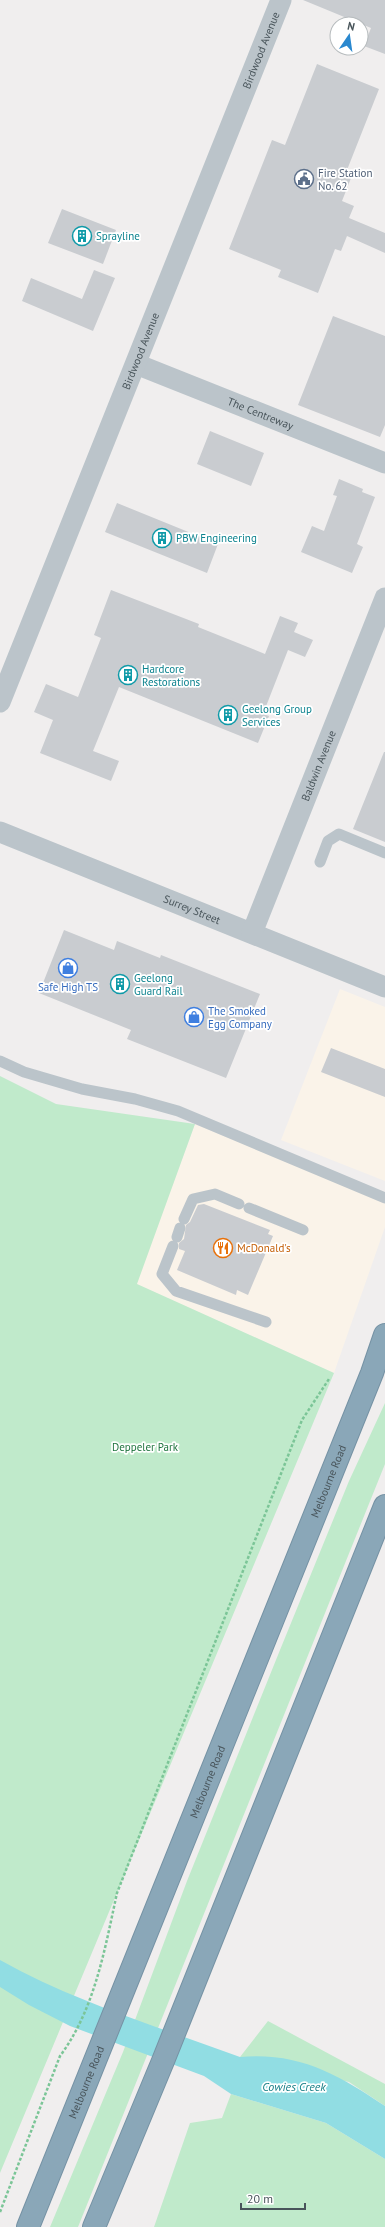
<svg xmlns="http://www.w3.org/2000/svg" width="385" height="2227" font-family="'PT Sans',sans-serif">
<rect width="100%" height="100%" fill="#f0eeee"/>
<!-- commercial -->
<path fill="#faf3e9" d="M340,989L385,1007V1181L281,1140Z
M195,1124L385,1203V1227L334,1373L136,1284Z"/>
<!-- green -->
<path fill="#c0eacb" d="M0,1076L56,1104L195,1124L137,1284L334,1373L0,2173Z
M385,1403V1464L78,2227H50L123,2052L187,1881L280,1650L349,1481Z
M268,2021L385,2084V2106L349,2082L240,2057Z
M231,2094L326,2123L385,2159V2227H154L190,2123L222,2118Z"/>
<!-- water -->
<path fill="#91dde3" d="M0,1960C75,2002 159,2027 240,2057C299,2052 337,2074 385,2106V2159L326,2123L231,2094L204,2076L70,2026L29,2005L0,1987Z"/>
<!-- building -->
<path fill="#c9ccd0" d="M303,0H385V54L364,46L371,28Z
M317,64L379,89L347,170L353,173L342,201L354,206L349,218L385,233V253L347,236L341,251L335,249L318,293L278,277L281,270L229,249L272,140L285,145Z
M62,209L116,230L103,264L48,243Z
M94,270L115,278L93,331L22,301L31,278L82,299Z
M333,316L385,336V425L380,437L298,405Z
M210,431L264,453L251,486L197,464Z
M339,479L363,489L362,492L375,497L357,544L363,547L352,573L301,552L312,526L324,531L337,496L333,495Z
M117,503L218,544L207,573L105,532Z
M111,590L199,624L198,627L265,654L280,616L298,623L294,632L313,640L305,657L288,650L263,714L269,716L258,743L119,687L93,751L119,761L111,781L40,753L53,720L34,712L46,684L78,697L101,638L94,635Z
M384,752H385V842L353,829Z
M64,930L114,950L117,941L160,958L161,955L260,994L226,1078L127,1039L131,1030L39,993Z
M331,1048L385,1069V1097L321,1072Z
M204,1204L270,1230L268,1234L273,1236L248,1295L237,1290L236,1295L177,1270L185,1251L179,1249V1243L184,1239L186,1225L190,1222L198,1205Z"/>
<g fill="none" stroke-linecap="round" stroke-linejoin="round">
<defs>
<g id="highway">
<path id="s5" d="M28,2227L372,1373L385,1335"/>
<path d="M94,2227L163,2061L385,1506"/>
</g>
</defs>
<!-- highway casing -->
<use href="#highway" stroke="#7592a4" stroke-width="24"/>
<!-- path -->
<path stroke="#7bc597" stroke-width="2.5" stroke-dasharray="3 2" stroke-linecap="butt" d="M0,2212L60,2056C95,2009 105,1948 117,1893L302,1420L329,1379"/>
<!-- lane -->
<path stroke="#bbc4ca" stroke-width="11" d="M320,862L328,841L339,834L385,853
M0,1061L24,1072L82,1089L135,1099L178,1111L385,1198
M249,1208L303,1230
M184,1219L193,1199L215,1194L239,1204
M177,1237L180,1228
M173,1246L162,1274L176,1291L266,1322"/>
<!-- street -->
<g stroke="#bbc4ca" stroke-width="21">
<path id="s1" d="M136,364L385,463"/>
<path id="s2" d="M0,702L281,0"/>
<path id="s3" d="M0,832L385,987"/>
<path id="s4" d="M252,933L385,598"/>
</g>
<!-- highway -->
<use href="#highway" stroke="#8aa7b8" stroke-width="22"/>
</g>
<!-- icons -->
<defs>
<symbol id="civic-ring" viewBox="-11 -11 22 22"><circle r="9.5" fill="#fff" stroke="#5c6f8a" stroke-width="1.5"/><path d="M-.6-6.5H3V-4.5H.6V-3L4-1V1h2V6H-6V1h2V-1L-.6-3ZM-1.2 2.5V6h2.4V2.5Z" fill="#5c6f8a"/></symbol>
<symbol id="building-ring" viewBox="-11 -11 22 22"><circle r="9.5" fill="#fff" stroke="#0f9aa8" stroke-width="1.5"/><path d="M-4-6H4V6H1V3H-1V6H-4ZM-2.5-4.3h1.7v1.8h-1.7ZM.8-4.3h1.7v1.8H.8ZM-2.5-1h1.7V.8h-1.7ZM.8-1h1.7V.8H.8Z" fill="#0f9aa8"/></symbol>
<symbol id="shop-ring" viewBox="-11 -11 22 22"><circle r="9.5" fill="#fff" stroke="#3f7fe0" stroke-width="1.5"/><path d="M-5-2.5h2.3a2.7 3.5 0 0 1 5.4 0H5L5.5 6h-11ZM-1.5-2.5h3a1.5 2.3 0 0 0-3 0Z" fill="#3f7fe0"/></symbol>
<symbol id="restaurant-ring" viewBox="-11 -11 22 22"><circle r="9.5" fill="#fff" stroke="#e8710a" stroke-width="1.5"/><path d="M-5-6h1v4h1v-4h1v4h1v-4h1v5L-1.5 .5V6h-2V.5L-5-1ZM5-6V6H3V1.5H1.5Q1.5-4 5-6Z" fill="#e8710a"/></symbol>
</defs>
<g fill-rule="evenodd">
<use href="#civic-ring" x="293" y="168" width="22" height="22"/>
<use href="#building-ring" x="71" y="225" width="22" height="22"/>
<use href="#building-ring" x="151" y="527" width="22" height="22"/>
<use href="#building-ring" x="117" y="664" width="22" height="22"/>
<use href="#building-ring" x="217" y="704" width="22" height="22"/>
<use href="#shop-ring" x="57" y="957" width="22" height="22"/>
<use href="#building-ring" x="109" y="973" width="22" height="22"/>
<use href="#shop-ring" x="183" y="1006" width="22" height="22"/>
<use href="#restaurant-ring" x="212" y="1237" width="22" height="22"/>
</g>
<g text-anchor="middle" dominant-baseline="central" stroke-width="3.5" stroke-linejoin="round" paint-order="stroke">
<!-- street labels -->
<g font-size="11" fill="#48545a" stroke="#fff">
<text stroke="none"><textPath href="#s2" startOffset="702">Birdwood Avenue</textPath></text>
<text stroke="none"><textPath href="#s2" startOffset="378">Birdwood Avenue</textPath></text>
<text stroke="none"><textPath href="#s1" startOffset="134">The Centreway</textPath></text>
<text stroke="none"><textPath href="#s4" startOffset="180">Baldwin Avenue</textPath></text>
<text stroke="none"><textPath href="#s3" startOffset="207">Surrey Street</textPath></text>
<text stroke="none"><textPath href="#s5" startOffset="804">Melbourne Road</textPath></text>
<text stroke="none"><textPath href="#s5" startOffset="480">Melbourne Road</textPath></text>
<text stroke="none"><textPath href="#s5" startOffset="156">Melbourne Road</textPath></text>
</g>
<!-- service labels -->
<g font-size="11" fill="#4e5e75" stroke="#fff" text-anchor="start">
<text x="318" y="173">Fire Station<tspan x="318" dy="13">No. 62</tspan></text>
</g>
<!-- culture labels -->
<g font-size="11" fill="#0d838f" stroke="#fff" text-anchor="start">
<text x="96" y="236">Sprayline</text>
<text x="176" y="538">PBW Engineering</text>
<text x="142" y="669">Hardcore<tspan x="142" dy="13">Restorations</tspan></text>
<text x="242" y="709">Geelong Group<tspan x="242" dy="13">Services</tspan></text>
<text x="134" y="978">Geelong<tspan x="134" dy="13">Guard Rail</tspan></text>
</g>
<!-- shop labels -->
<g font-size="11" fill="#366cbe" stroke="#fff">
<text x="68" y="987">Safe High TS</text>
<text x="208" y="1011" text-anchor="start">The Smoked<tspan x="208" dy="13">Egg Company</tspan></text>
</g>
<!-- food labels -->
<g font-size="11" fill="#c56008" stroke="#fff" text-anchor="start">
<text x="237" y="1248">McDonald's</text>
</g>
<!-- park labels -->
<g font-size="11" fill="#1f743e" stroke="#fff">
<text x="145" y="1447">Deppeler Park</text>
</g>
<!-- water labels -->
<g font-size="12" font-style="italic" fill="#187f86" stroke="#fff">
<text x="294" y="2086">Cowies Creek</text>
</g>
</g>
<!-- north arrow -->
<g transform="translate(349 36) rotate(13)"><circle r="19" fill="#ffffff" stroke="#b6bbbd"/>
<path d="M0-3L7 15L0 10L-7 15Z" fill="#2a88cf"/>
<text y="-6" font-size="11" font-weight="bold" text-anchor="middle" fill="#48545a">N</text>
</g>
<!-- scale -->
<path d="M241 2203v6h64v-6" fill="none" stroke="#48545a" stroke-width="2"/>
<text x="247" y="2203" font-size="12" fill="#48545a" stroke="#ffffff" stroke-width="3" paint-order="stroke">20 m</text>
</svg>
